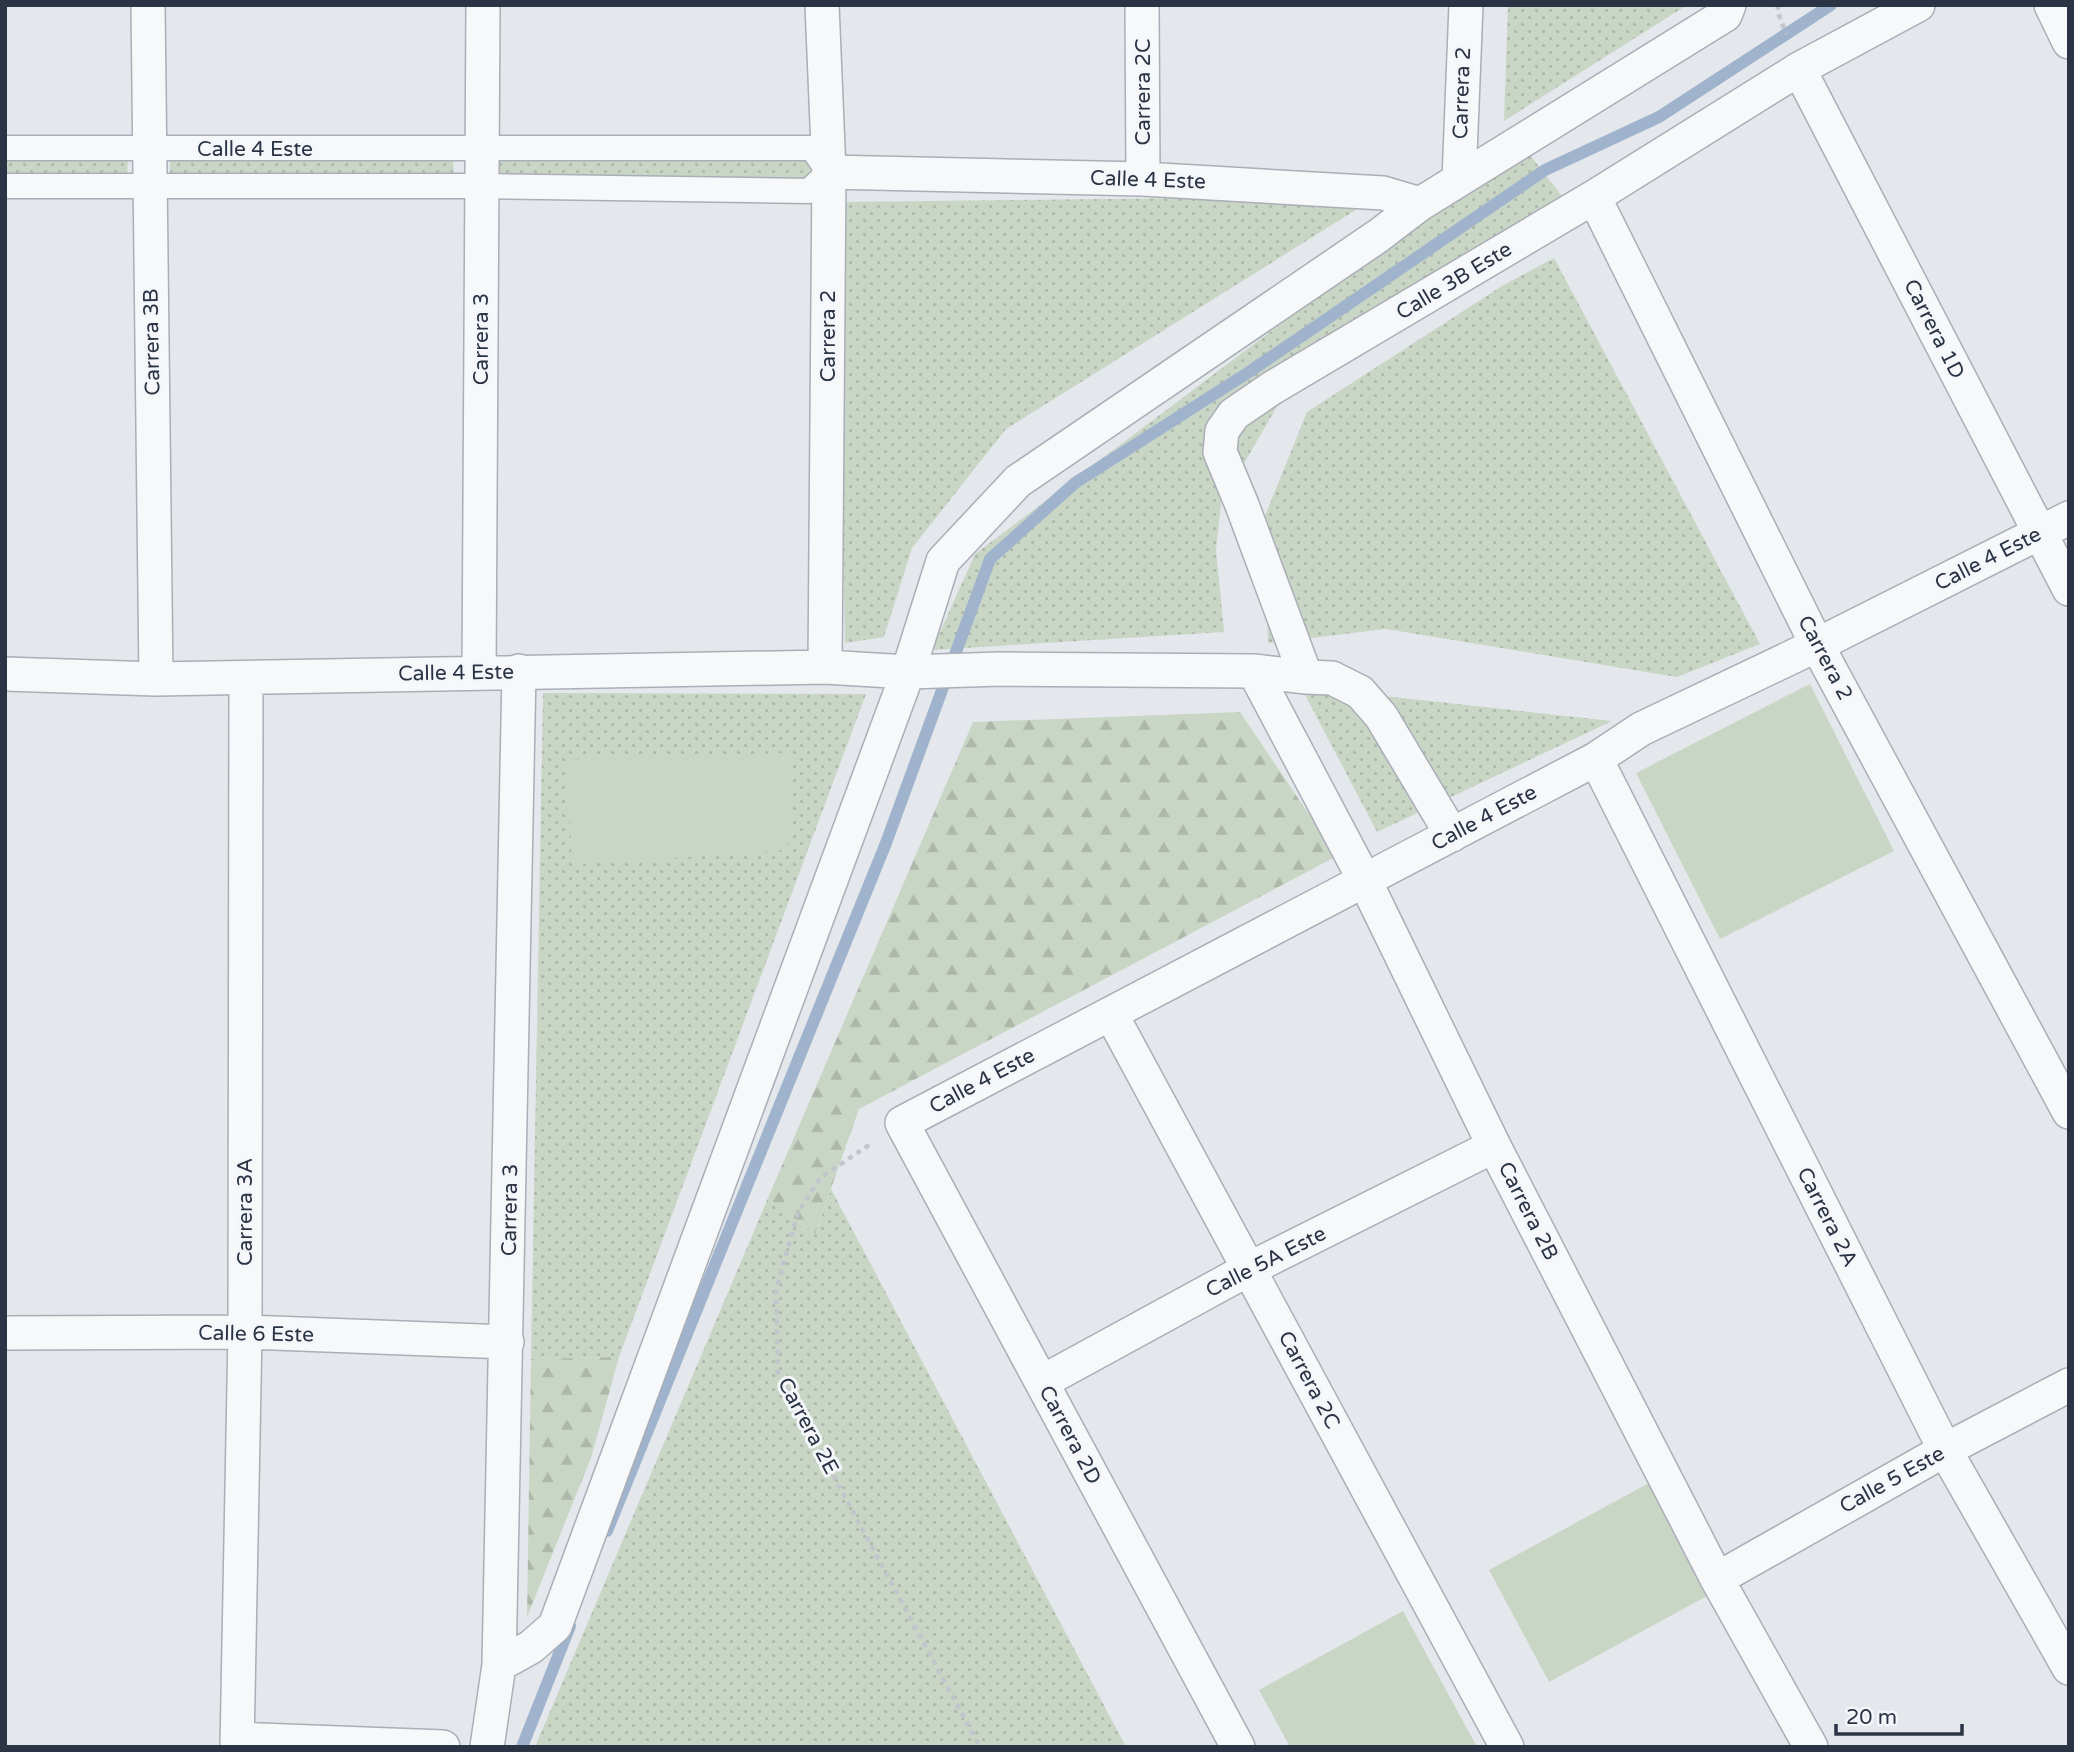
<svg xmlns="http://www.w3.org/2000/svg" width="2074" height="1752" font-family="'Varela Round',sans-serif">
<defs>
<pattern id="grass-dots" width="8" height="8" patternUnits="userSpaceOnUse" patternTransform="scale(1.75)"><rect width="8" height="8" fill="#c9d6c5"/><path d="M2 2h.1M6 6h.1" fill="none" stroke="#adb8ab" stroke-width="1.8" stroke-linecap="round"/></pattern>
<pattern id="forest-firs" width="22" height="20" patternUnits="userSpaceOnUse" patternTransform="scale(1.75)"><rect width="22" height="20" fill="#c9d6c5"/><path d="M5 1l3.5 6h-7zM16 11l3.5 6h-7z" fill="#adb8ab"/></pattern>
</defs>
<rect width="100%" height="100%" fill="#e4e7ec"/>
<!-- grass -->
<path fill="url(#grass-dots)" d="M1508,5H1687L1504,121Z
M1526,150L1562,196L1286,391L1221,503L1216,550L1224,632L932,650L975,554L1408,228Z
M812,157L810,181L497,179L499,159Z
M5,158H128L127,178H5Z
M170,158H453L454,178L170,179Z
M1378,196L1006,429L912,548L884,637L845,643L839,202Z
M1554,258L1760,644L1677,677L1386,629L1268,643L1265,516L1307,412L1502,286Z
M1301,687L1612,721L1377,832Z
M543,693L866,694L619,1357L531,1359Z
M831,1189L1126,1747H535L768,1198L815,1234Z"/>
<!-- forest -->
<path fill="url(#forest-firs)" d="M1240,712L1337,856L859,1109L815,1234L768,1198L973,722Z
M619,1357L591,1458L527,1617L531,1359Z"/>
<!-- park -->
<path fill="#c9d6c5" d="M1810,684L1894,851L1720,939L1636,773Z
M792,753L788,850L572,865L567,759Z
M1649,1483L1709,1595L1549,1682L1489,1570Z
M1403,1611L1477,1747H1290L1259,1690Z"/>
<g fill="none" stroke-linecap="round" stroke-linejoin="round">
<!-- stream -->
<path stroke="#9fb4cc" stroke-width="12" d="M607,1531L886,843L990,559L1075,483L1249,372L1545,170L1659,117L1831,5
M522,1747L570,1626"/>
<defs>
<path id="pedestrian" d="M5,148H812L829,172L809,191L482,186H5"/>
<path id="minor" d="M148,5L156,679
M822,5L829,172L825,667
M1142,5L1143,179
M2051,5L2069,42
M1799,69L2069,589
M829,172L1143,179L1383,193L1420,204L1725,15L1729,5
M1459,180L1466,5
M1594,197L1817,645L2069,1112
M1254,671L1365,881L1494,1146L1717,1579L1811,1747
M479,672L483,5
M5,674L156,679L825,667L908,672L1000,669L1254,671L1306,677L1332,678L1360,692L1381,716L1452,835
M1306,677L1242,505L1220,452L1222,431L1234,414L1272,388L1594,197L1799,69L1918,5
M1596,759L1945,1450L2069,1668
M1111,1014L1507,1747
M5,1333L245,1332L507,1342
M1042,1382L1249,1269L1494,1146
M1717,1579L1945,1450L2069,1385
M499,1665L531,1647L555,1626L908,672L943,561L1018,481L1378,236L1420,204
M237,1739L443,1747
M237,1747L245,1332L246,678
M487,1747L499,1665L519,671
M1238,1747L902,1123L1596,759L1641,729L1817,645L2069,518"/>
</defs>
<!-- pedestrian casing -->
<use href="#pedestrian" stroke="#a9aeb7" stroke-width="27"/>
<!-- minor casing -->
<use href="#minor" stroke="#a9aeb7" stroke-width="36"/>
<!-- path -->
<path stroke="#c2c5cb" stroke-width="4.5" stroke-dasharray="5 5" stroke-linecap="butt" d="M1779,5L1777,10L1786,34
M869,1145L820,1178L798,1212L776,1291L778,1373L980,1747"/>
<!-- pedestrian -->
<use href="#pedestrian" stroke="#f7f8fa" stroke-width="24"/>
<!-- minor -->
<use href="#minor" stroke="#f7f8fa" stroke-width="33"/>
</g>
<g text-anchor="middle" dominant-baseline="central" stroke-width="6" stroke-linejoin="round" paint-order="stroke">
<!-- street labels -->
<g font-size="21" fill="#2b3445" stroke="#f4f6f9">
<text transform="translate(1143 92) rotate(-90)">Carrera 2C</text>
<text transform="translate(1462 93) rotate(-88)">Carrera 2</text>
<text x="255" y="149">Calle 4 Este</text>
<text transform="translate(1148 180) rotate(2)">Calle 4 Este</text>
<text transform="translate(1454 281) rotate(-31)">Calle 3B Este</text>
<text transform="translate(1934 329) rotate(63)">Carrera 1D</text>
<text transform="translate(828 336) rotate(-90)">Carrera 2</text>
<text transform="translate(481 339) rotate(-90)">Carrera 3</text>
<text transform="translate(152 342) rotate(-91)">Carrera 3B</text>
<text transform="translate(1988 559) rotate(-27)">Calle 4 Este</text>
<text transform="translate(1825 658) rotate(62)">Carrera 2</text>
<text transform="translate(456 673) rotate(-1)">Calle 4 Este</text>
<text transform="translate(1484 818) rotate(-28)">Calle 4 Este</text>
<text transform="translate(982 1081) rotate(-28)">Calle 4 Este</text>
<text transform="translate(510 1210) rotate(-89)">Carrera 3</text>
<text transform="translate(1528 1211) rotate(63)">Carrera 2B</text>
<text transform="translate(245 1212) rotate(-90)">Carrera 3A</text>
<text transform="translate(1827 1217) rotate(63)">Carrera 2A</text>
<text transform="translate(1266 1262) rotate(-27)">Calle 5A Este</text>
<text transform="translate(256 1334) rotate(1)">Calle 6 Este</text>
<text transform="translate(1309 1380) rotate(62)">Carrera 2C</text>
<text transform="translate(808 1426) rotate(62)">Carrera 2E</text>
<text transform="translate(1070 1435) rotate(62)">Carrera 2D</text>
<text transform="translate(1892 1480) rotate(-29)">Calle 5 Este</text>
</g>
</g>
<!-- border -->
<rect width="2074" height="1752" fill="none" stroke="#2b3445" stroke-width="14"/>
<!-- scale -->
<path d="M1836 1724v10h126v-10" fill="none" stroke="#2b3445" stroke-width="3.5"/>
<text x="1846" y="1724" font-size="21" fill="#2b3445" stroke="#f4f6f9" stroke-width="5" paint-order="stroke">20 m</text>
</svg>
